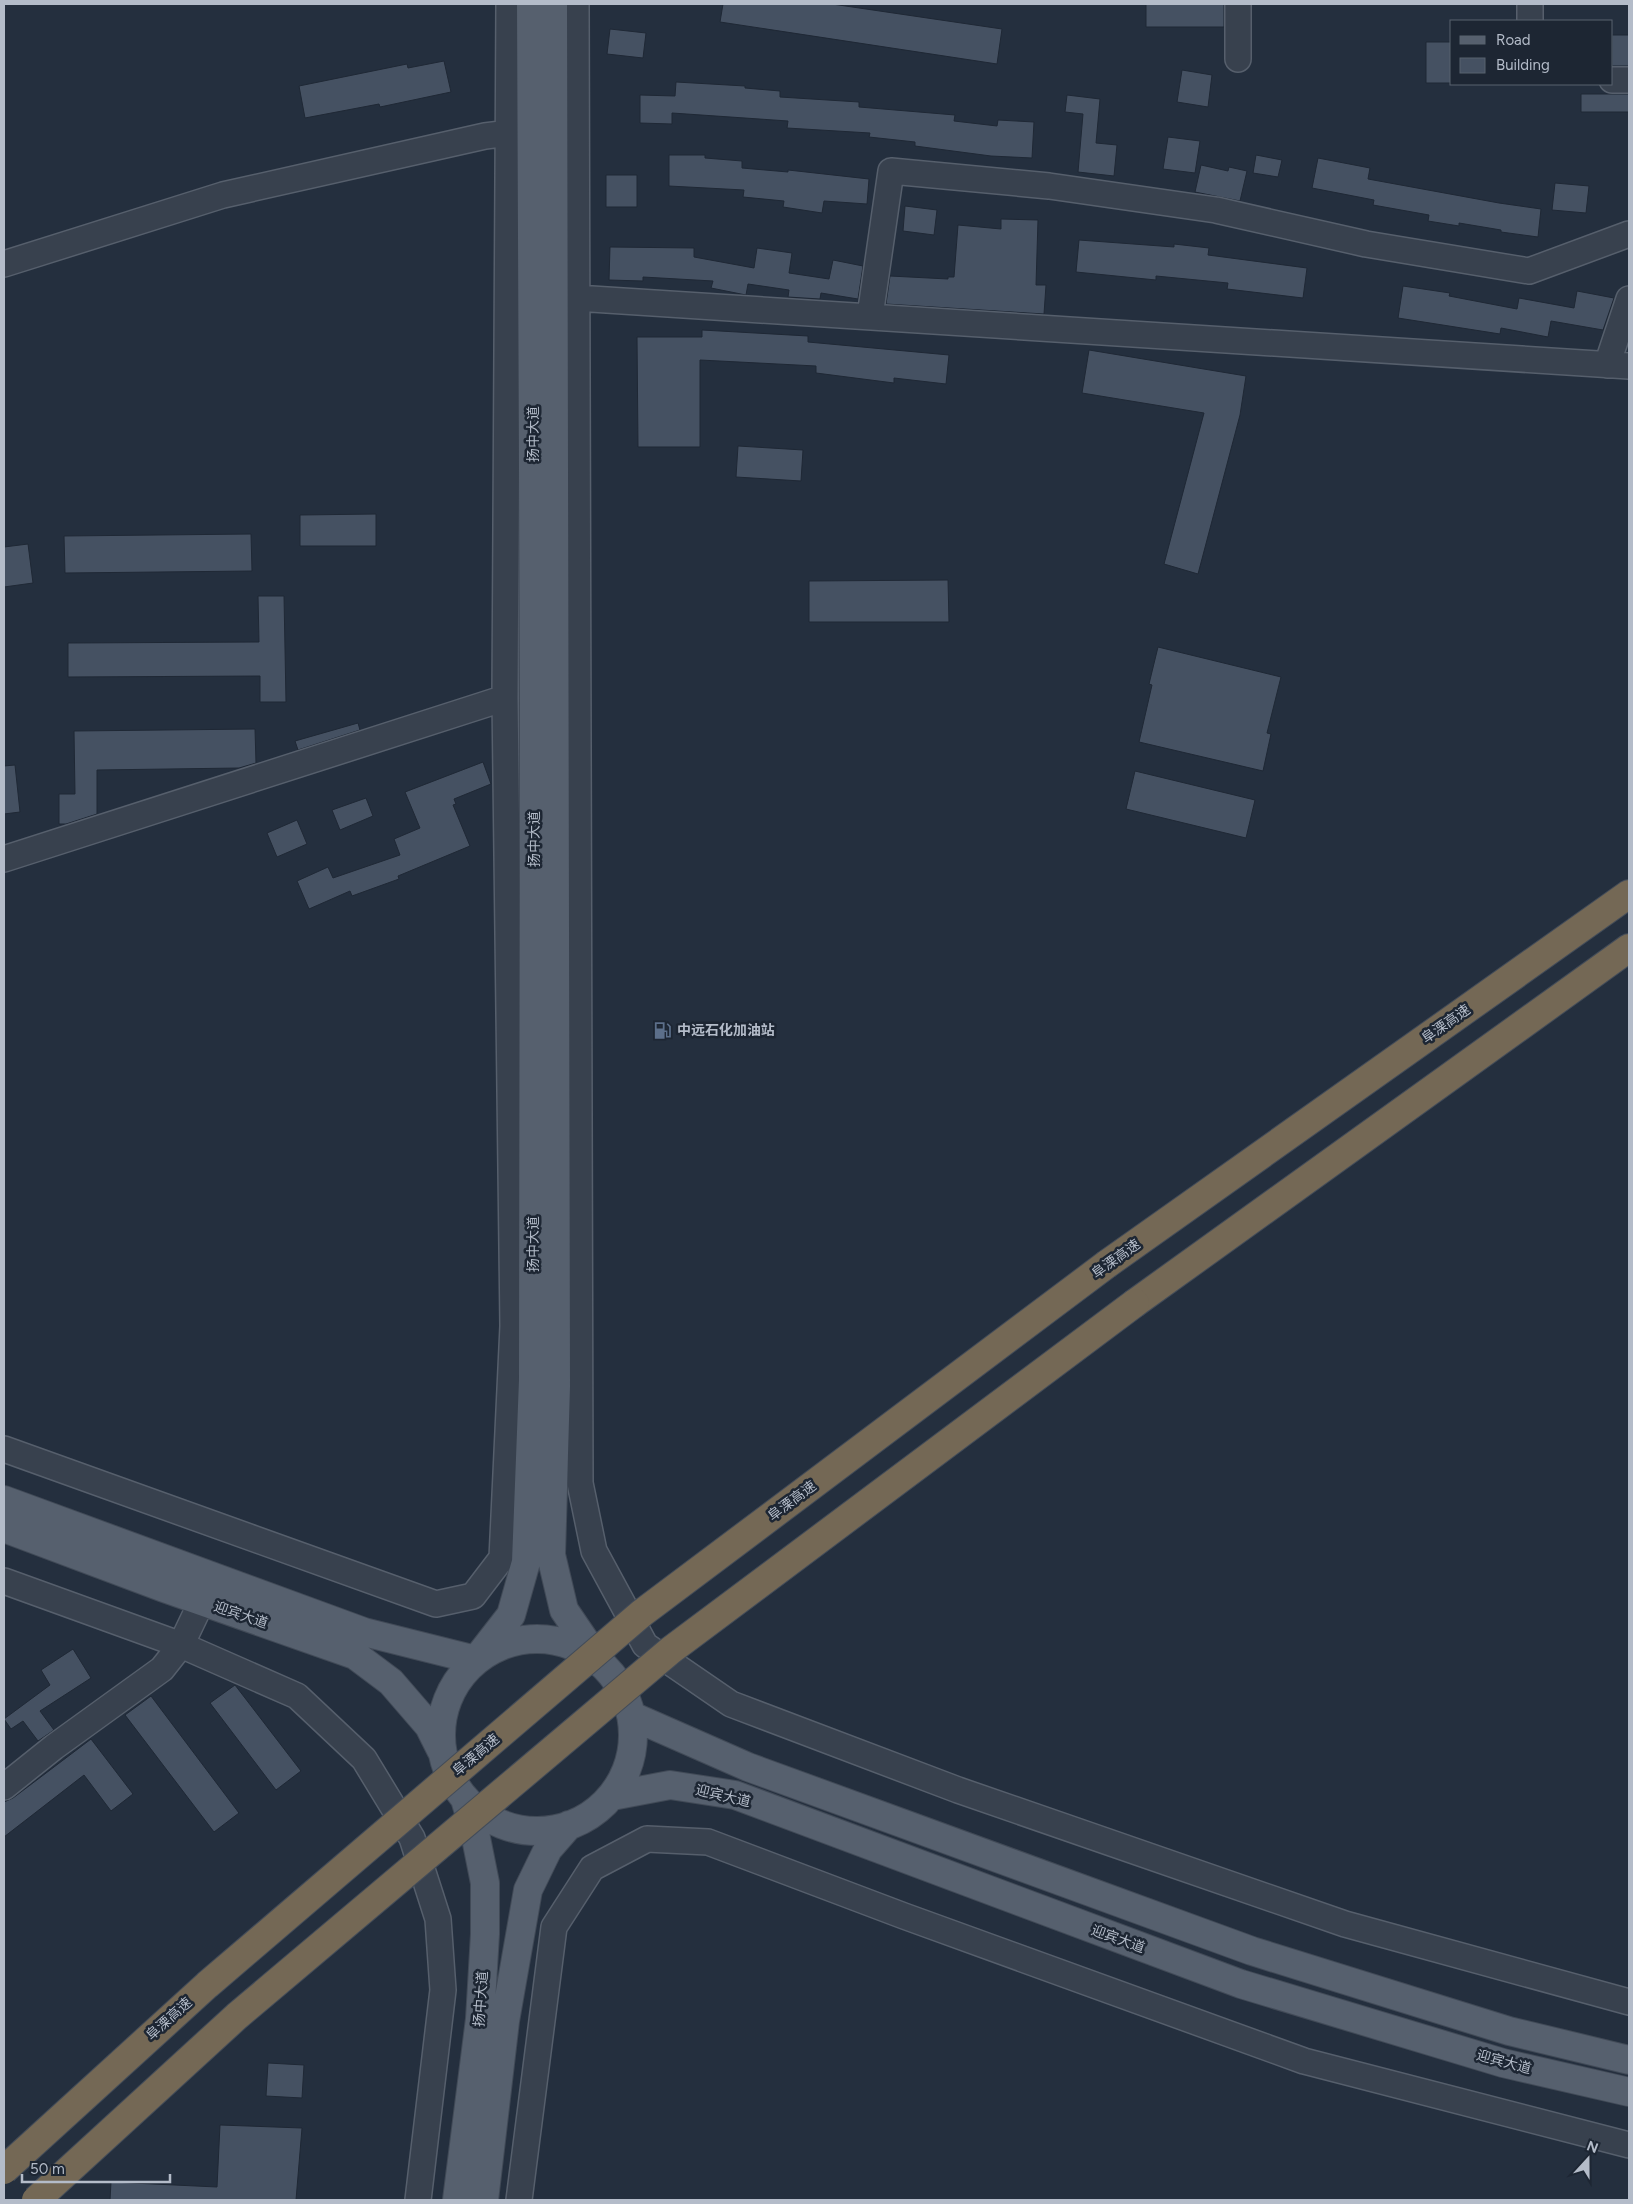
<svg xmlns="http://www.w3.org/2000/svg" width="1633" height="2204" font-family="Figtree,'Noto Sans SC',sans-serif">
<rect width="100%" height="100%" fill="#242f3e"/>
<!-- building -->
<path fill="#455162" stroke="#1f2835" d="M723,4H832L1002,29L997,64L720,22Z
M1146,4H1224V27H1146Z
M610,29L646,33L643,58L607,54Z
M1612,35H1629V66H1612Z
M1426,42H1452V83H1426Z
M444,61L451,92L380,107L379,104L305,118L299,86L407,64L408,68Z
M1182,70L1212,75L1208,107L1177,102Z
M676,82L745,86V88L780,91V97L859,102V107L955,115L954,121L997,126L998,120L1034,122L1032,158L991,156L915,146V142L869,137L870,133L787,128L788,121L672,113V124L640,123V95L675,96Z
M1581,94H1629V112H1581Z
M1067,95L1100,99L1096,143L1117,145L1114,176L1078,172L1083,114L1065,112Z
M1168,137L1200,141L1195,173L1163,169Z
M669,155H705V158L742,161V168L788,172V170L869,179L867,204L824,201L822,213L783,207L784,201L743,197L744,190L669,186Z
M1256,155L1282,160L1278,177L1253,173Z
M1318,158L1370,168L1368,179L1499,203L1541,209L1538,237L1501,232V230L1459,223V226L1428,221L1429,215L1373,205L1374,200L1312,188Z
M1201,165L1228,171L1229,167L1247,171L1240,201L1195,192Z
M606,175H637V207H606Z
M1555,183L1589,186L1586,213L1552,210Z
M905,206L937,210L934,235L903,231Z
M1001,219L1038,220L1036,285H1046L1044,314L886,304L890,276L948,279V277H954L958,225L1001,229Z
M1079,240L1174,247V244L1209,248L1208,255L1307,268L1303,298L1227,289L1228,283L1156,276V280L1076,272Z
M610,247L694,248V257L754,268L757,248L792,253L789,273L829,279L833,260L863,266L858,299L821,293L820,299L788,297L789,290L748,284L746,295L711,288L713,281L643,277V281L609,280Z
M1403,286L1450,293L1449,296L1517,309L1519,298L1574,308L1577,291L1614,298L1603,330L1551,321L1548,337L1501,328L1500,334L1398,318Z
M702,330L808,336V342L949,355L946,384L894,378V383L816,373V366L700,360V447H638L637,337H702Z
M1089,350L1246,376L1240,415L1198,574L1164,564L1204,413L1082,393Z
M738,446L803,450L801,481L736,477Z
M376,514V546H300V515Z
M251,534L252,571L65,573L64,536Z
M28,544L33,583L4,587V547Z
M948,580L949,622H809V581Z
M258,596H284L286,702H260V676L68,677V643L259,642Z
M1158,647L1281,677L1267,733L1271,734L1263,771L1139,742L1152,685L1149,684Z
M358,723L360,730L298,750L295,741Z
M255,729L256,763L239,768L97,770V814L66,824H59V794H75L74,731Z
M483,762L491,784L454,799L456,804L453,805L470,846L398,876L399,879L352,896L350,891L309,909L297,881L328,867L333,878L400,855L394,839L420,828L405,792Z
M15,765L20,812L4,814V766Z
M1135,771L1255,800L1246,838L1126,809Z
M366,798L373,816L340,830L332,810Z
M297,820L307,844L277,857L267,833Z
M73,1649L91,1678L40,1711L54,1730L38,1741L23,1721L11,1729L4,1719L50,1685L41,1670Z
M235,1685L301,1771L276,1790L210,1703Z
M151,1696L239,1813L214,1832L125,1715Z
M91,1739L133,1794L111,1811L84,1775L4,1837V1802L13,1798Z
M268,2063L304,2065L302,2098L266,2096Z
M220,2125L302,2128L296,2200H110L111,2182L217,2187Z"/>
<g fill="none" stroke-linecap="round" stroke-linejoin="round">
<defs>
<path id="minor" d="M576,4L580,1483L594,1551L645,1645L731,1704L958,1790L1345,1924L1629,2002
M1530,4V21
M1238,59V4
M1612,80H1629
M4,264L223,195L485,136L526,131
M576,282V298L1629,366
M870,316L891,171L1049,186L1216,210L1366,244L1529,271L1629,234
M1607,365L1629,299
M4,859L505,698
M4,1449L436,1604L473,1596L502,1558L513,1326L505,698L509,4
M4,1581L181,1645L297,1696L364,1759L412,1838L438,1919L443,1990L418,2200
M4,1787L54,1747L162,1669L181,1645L202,1601
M519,2200L554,1927L592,1868L647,1839L708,1842L904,1916L1304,2061L1629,2145"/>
<path id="major" d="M553,4L556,1386L551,1555L564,1610L598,1660
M4,1500L364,1632L476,1660L511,1615L526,1562L533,1380L534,700L531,4
M4,1528L164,1588L355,1655L391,1682L429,1726L441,1750
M441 1735a96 96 0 1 1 192 0a96 96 0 1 1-192 0Z
M632,1716L748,1767L1252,1951L1509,2031L1629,2060
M612,1796L670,1785L735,1795L1241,1984L1503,2063L1629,2092
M457,2200L480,2019L485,1934V1883L475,1833L465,1799
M484,2200L505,2021L528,1890L548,1849L569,1825"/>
<path id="highway" d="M1107,1264L1629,894
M1135,1303L1629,948"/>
</defs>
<!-- minor casing -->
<use href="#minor" stroke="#565f6c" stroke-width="28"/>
<!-- major casing -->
<use href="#major" stroke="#414a57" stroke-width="30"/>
<!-- highway casing -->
<use href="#highway" stroke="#434c59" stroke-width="30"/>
<!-- minor -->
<use href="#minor" stroke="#38414e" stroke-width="25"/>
<!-- major -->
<use href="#major" stroke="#56606e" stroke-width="28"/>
<!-- highway -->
<use href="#highway" stroke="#746855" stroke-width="28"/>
<defs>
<path id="highway-bridge" d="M4,2170L207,1985L642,1613L1107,1264
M36,2200L237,2016L671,1650L1135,1303"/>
</defs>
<!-- highway-bridge casing -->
<use href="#highway-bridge" stroke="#434c59" stroke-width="30" stroke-linecap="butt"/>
<!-- highway-bridge -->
<use href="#highway-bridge" stroke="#746855" stroke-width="28"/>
</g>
<!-- icons -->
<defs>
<symbol id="fuel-bare" viewBox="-9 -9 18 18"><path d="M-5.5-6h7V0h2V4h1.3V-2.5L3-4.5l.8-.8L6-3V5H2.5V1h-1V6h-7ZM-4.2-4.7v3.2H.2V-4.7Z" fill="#5c6f8a" stroke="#1d2633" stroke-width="2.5" paint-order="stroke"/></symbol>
</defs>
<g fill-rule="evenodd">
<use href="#fuel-bare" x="650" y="1018" width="25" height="25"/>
</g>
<g text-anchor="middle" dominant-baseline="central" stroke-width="5" stroke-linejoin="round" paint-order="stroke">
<!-- street labels -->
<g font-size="14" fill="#b4bcc9" stroke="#1d2633">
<text transform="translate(533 434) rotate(-90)">扬中大道</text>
<text transform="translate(534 839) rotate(-90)">扬中大道</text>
<text transform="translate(1446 1024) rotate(-35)">阜溧高速</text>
<text transform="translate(533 1244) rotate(-90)">扬中大道</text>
<text transform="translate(1116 1259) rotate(-36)">阜溧高速</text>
<text transform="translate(792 1501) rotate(-37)">阜溧高速</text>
<text transform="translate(241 1615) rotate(19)">迎宾大道</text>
<text transform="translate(476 1755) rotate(-40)">阜溧高速</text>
<text transform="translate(723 1796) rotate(13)">迎宾大道</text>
<text transform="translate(1118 1939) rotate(20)">迎宾大道</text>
<text transform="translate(481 1999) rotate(-86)">扬中大道</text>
<text transform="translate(169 2019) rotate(-42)">阜溧高速</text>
<text transform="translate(1504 2062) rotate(15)">迎宾大道</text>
</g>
<!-- poi labels -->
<g font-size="14" font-weight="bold" fill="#b4bcc9" stroke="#1d2633" text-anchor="start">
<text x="677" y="1030">中远石化加油站</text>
</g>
</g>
<!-- border -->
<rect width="1633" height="2204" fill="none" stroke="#b4bcc9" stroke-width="10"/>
<!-- legend -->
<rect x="1450" y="20" width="162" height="65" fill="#1d2633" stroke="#59626f"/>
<rect x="1460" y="36" width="25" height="8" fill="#56606e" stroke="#59626f"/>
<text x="1496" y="45" font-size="15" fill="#b4bcc9">Road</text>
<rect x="1460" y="58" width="25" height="15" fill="#455162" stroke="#59626f"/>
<text x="1496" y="70" font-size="15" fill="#b4bcc9">Building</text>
<!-- north arrow -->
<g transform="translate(1588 2159) rotate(21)" stroke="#1d2633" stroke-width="4" paint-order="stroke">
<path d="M0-4L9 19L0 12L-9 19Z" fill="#b4bcc9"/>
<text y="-8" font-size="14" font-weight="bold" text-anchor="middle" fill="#b4bcc9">N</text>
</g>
<!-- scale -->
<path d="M22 2174v8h148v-8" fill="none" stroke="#b4bcc9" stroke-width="2.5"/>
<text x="30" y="2174" font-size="15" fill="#b4bcc9" stroke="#1d2633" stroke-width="4" paint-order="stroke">50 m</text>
</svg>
